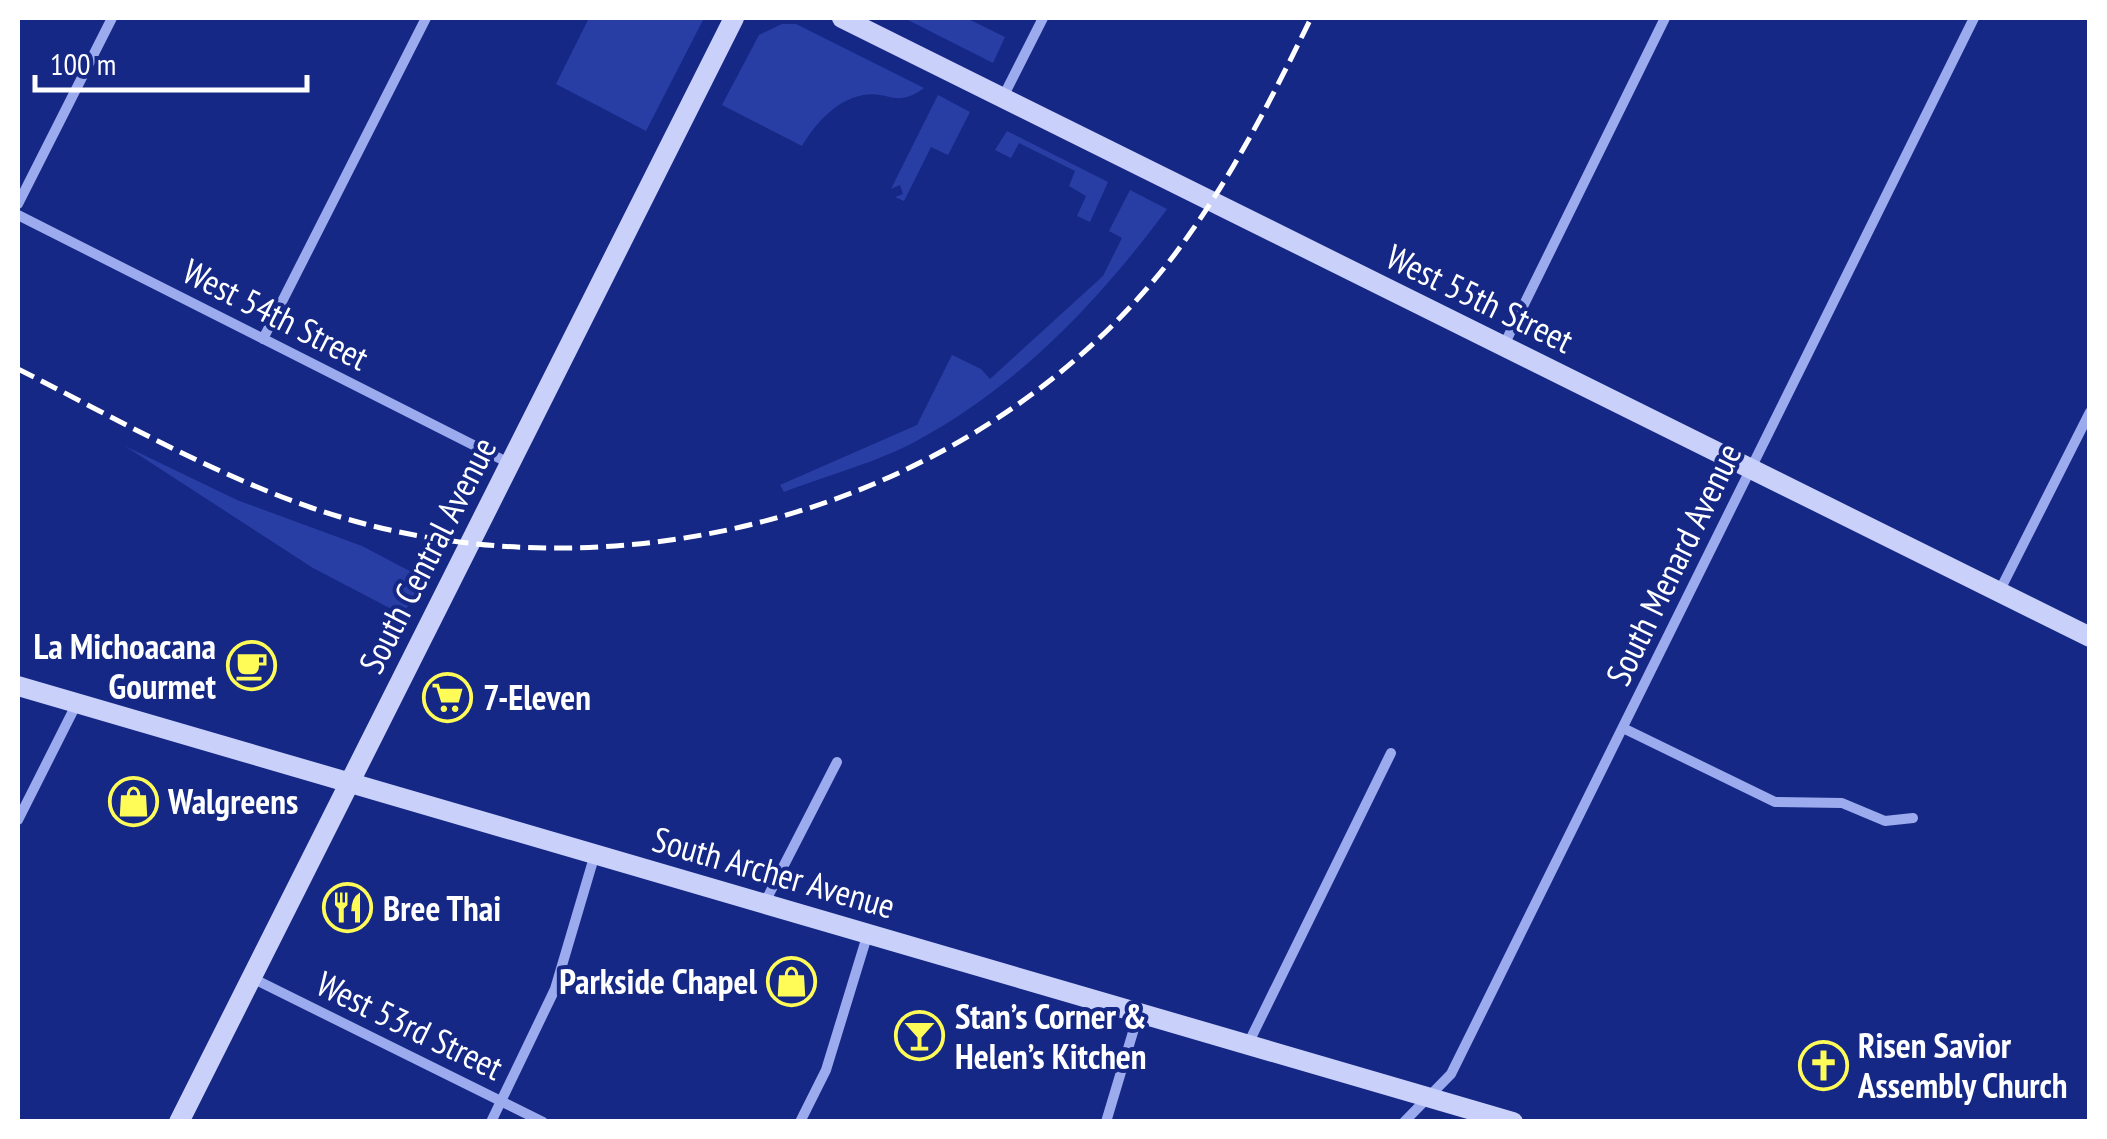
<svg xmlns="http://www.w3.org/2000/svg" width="2107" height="1139" font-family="'PT Sans Narrow',sans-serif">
<rect width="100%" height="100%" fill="#162886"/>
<!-- green -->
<path fill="#283ea5" d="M589,18H704L646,131L556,84Z
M904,18H966L1005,37L993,63Z
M782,24H796L924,88C895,109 890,90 863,95C836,100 815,124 802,146L722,105L759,35Z
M938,95L970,112L948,155L931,147L904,201L895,197L903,194L900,185L891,189Z
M1007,131L1108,182L1090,222L1077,216L1086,196L1069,186L1075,171L1019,143L1011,158L995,150Z
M1130,190L1167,209C1100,300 1020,384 920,439C879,462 828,475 784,492L780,485L917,425L952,355L981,369L990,379L1103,276L1122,238L1109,231Z
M125,446L237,500L362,546L423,578L403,615L313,568Z"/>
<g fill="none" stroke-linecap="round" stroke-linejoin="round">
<!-- street -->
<path stroke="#9caaee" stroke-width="10" d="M1003,97L1043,18
M18,204L112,18
M18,215L509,463
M263,339L426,18
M1504,345L1665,18
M1999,592L2090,412
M1623,728L1775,802L1842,803L1885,821L1913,818
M18,820L77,703
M764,904L837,762
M252,978L543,1122
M1248,1044L1391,753
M491,1122L555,989L595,854
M800,1122L826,1070L868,933
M1106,1122L1139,1012
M1404,1122L1451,1074L1974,18"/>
<!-- secondary -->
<path stroke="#c9d0fa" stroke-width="20" d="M842,18L2090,637
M18,686L1513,1122
M179,1122L734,18"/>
<!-- rail -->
<path stroke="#fff" stroke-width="5" stroke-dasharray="18 8" stroke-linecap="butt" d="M18,369C137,429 258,501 390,530C674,593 996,489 1175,254C1230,181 1271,100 1311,18"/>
</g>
<!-- icons -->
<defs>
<symbol id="cafe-ring" viewBox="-11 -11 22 22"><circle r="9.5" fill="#162886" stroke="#fffc58" stroke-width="1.5"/><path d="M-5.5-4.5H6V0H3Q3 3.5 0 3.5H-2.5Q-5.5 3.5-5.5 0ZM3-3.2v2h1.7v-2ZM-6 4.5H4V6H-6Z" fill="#fffc58"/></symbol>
<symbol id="supermarket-ring" viewBox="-11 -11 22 22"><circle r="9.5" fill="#162886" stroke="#fffc58" stroke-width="1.5"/><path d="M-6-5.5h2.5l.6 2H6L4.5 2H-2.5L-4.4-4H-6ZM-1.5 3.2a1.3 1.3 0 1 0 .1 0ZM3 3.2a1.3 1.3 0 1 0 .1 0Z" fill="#fffc58"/></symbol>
<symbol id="shop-ring" viewBox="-11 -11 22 22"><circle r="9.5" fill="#162886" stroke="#fffc58" stroke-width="1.5"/><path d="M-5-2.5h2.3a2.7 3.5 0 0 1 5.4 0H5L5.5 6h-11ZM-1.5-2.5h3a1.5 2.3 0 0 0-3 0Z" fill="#fffc58"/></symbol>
<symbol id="restaurant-ring" viewBox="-11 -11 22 22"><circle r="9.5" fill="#162886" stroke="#fffc58" stroke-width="1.5"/><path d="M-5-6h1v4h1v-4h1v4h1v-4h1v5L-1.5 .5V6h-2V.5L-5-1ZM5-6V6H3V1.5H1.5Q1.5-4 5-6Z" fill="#fffc58"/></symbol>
<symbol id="bar-ring" viewBox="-11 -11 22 22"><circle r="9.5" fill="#162886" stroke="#fffc58" stroke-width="1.5"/><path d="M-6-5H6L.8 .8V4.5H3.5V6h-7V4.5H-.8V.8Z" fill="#fffc58"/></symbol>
<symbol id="church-ring" viewBox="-11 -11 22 22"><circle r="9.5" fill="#162886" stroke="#fffc58" stroke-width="1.5"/><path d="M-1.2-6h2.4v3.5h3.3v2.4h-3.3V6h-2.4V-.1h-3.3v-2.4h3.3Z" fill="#fffc58"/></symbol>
</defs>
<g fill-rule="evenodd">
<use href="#cafe-ring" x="224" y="638" width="55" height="55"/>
<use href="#supermarket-ring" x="420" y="670" width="55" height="55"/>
<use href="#shop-ring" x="106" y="774" width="55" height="55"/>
<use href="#restaurant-ring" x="320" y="880" width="55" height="55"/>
<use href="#shop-ring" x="764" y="954" width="55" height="55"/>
<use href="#bar-ring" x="892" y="1008" width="55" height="55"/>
<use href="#church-ring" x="1796" y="1038" width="55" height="55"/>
</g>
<g text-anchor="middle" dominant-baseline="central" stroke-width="8" stroke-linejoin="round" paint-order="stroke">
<!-- street labels -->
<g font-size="35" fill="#fff" stroke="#162886">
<text transform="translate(1480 298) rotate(26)">West 55th Street</text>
<text transform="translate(276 314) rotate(27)">West 54th Street</text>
<text transform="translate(427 555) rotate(-63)">South Central Avenue</text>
<text transform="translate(1673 564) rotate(-64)">South Menard Avenue</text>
<text transform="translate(774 872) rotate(16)">South Archer Avenue</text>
<text transform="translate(410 1025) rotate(26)">West 53rd Street</text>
</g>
<!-- poi labels -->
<g font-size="35" font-weight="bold" fill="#fff" stroke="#162886" text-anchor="start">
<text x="216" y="646" text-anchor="end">La Michoacana<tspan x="216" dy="40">Gourmet</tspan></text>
<text x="483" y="697">7-Eleven</text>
<text x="168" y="801">Walgreens</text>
<text x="383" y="908">Bree Thai</text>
<text x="757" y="981" text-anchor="end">Parkside Chapel</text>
<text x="955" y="1016">Stan’s Corner &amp;<tspan x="955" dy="40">Helen’s Kitchen</tspan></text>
<text x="1858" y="1045">Risen Savior<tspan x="1858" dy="40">Assembly Church</tspan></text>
</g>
</g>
<!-- border -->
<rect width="2107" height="1139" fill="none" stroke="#ffffff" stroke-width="40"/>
<!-- scale -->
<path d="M35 75v15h272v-15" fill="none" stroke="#ffffff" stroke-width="5"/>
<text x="50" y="75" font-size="30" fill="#ffffff" stroke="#162886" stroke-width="8" paint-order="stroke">100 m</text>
</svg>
